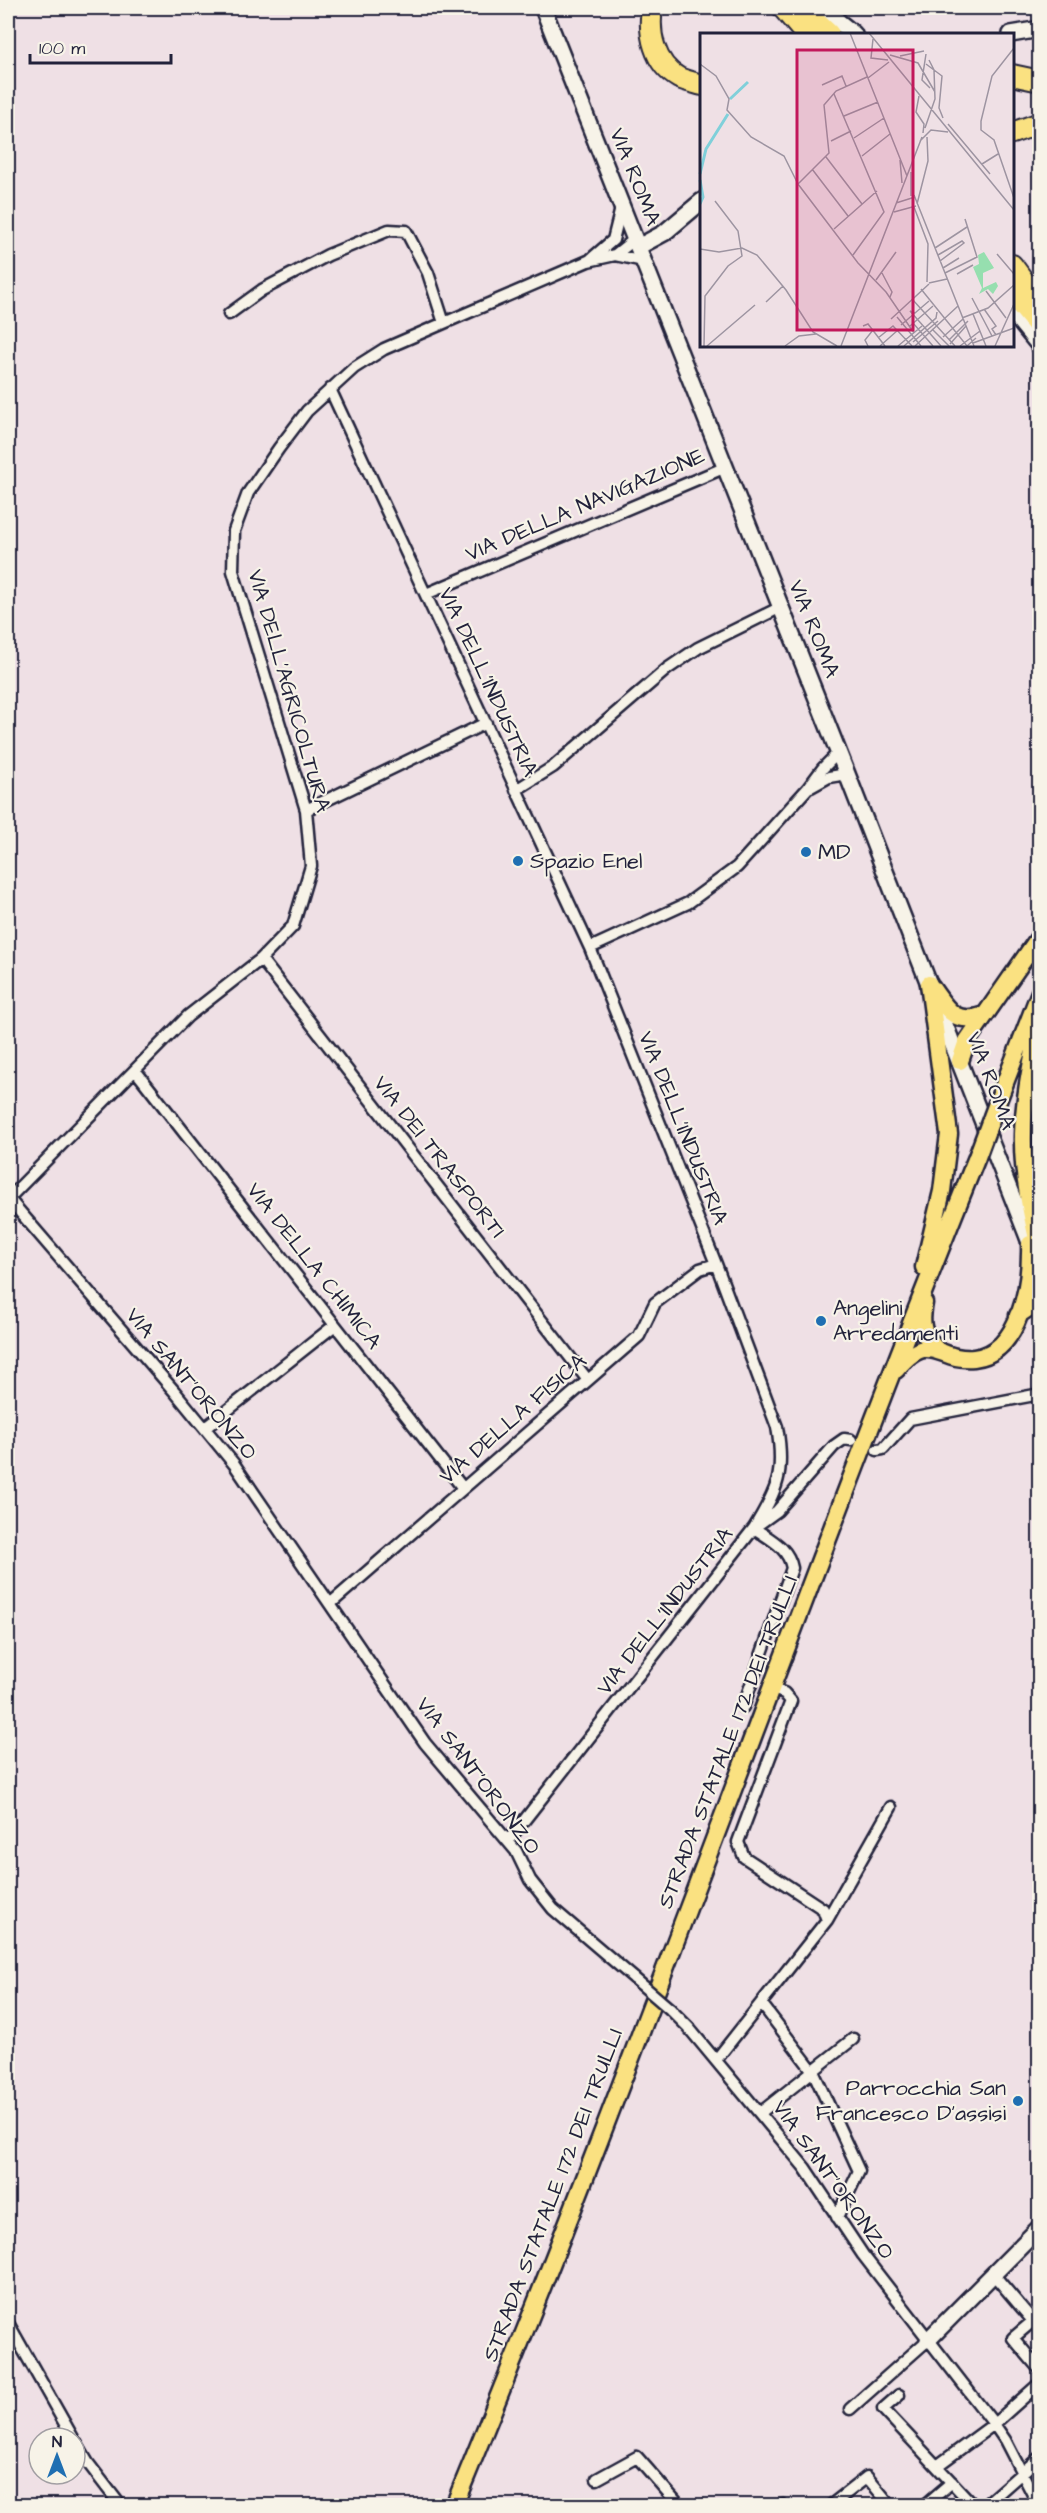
<svg xmlns="http://www.w3.org/2000/svg" width="1047" height="2513" font-family="'Architects Daughter',sans-serif">
<rect width="100%" height="100%" fill="#efe0e5"/>
<filter id="ink" filterUnits="userSpaceOnUse"><feTurbulence type="fractalNoise" baseFrequency=".0167" numOctaves="2"/><feDisplacementMap in="SourceGraphic" scale="12" xChannelSelector="R" yChannelSelector="G"/><feConvolveMatrix kernelMatrix="1 2 1 2 8 2 1 2 1" color-interpolation-filters="sRGB"/></filter>
<g filter="url(#ink)">
<g fill="none" stroke-linecap="round" stroke-linejoin="round">
<defs>
<path id="street" d="M615,255L644,261
M591,259L613,240L621,208
M229,314L262,290L328,255L389,230L406,231L428,273L444,323
M1012,316L1038,348
M330,389L590,948L716,1264L777,1427C785,1473 778,1489 754,1528L508,1841
M426,594L726,467
M811,787L829,777L847,774
M516,790L553,767L667,669L698,648L781,607
M306,810L486,723
M590,948L688,903L737,867L808,788L823,768L838,753
M261,959L587,1379
M135,1070L462,1487
M8,1198L175,1392L234,1464L425,1743L516,1851L530,1880L553,1909L635,1979
M8,1199L188,1016L261,959L293,926L311,866L306,810L233,571L234,531L248,493L279,448L307,411L354,368L384,349L444,323L588,261L615,255L635,239
M205,1428L335,1325
M877,1450L883,1449L910,1419L1040,1394
M759,1524L777,1511L834,1446L844,1439L851,1440
M330,1604L639,1336L655,1303L700,1269L716,1264
M772,1689L784,1693L791,1701L738,1842L744,1857L823,1909L827,1920
M743,1707L792,1568C788,1547 771,1540 754,1528
M761,2003L813,2071L859,2171L837,2217
M670,2009L688,2027L805,2168L863,2255L994,2424L1005,2440L1039,2506
M716,2060L827,1920L891,1807
M760,2113L853,2039
M994,2275L1033,2321
M8,2323L73,2438
M1040,2329L1033,2321L1013,2338L1040,2370
M899,2395L883,2409L974,2506
M850,2409L928,2340
M75,2441L88,2463L121,2506
M937,2466L994,2424L1040,2383
M597,2479L637,2457L680,2506
M783,2505V2506
M830,2506L867,2477L891,2506
M924,2506L952,2482
M984,2506L1040,2457"/>
<path id="secondary" d="M543,8L847,774L1040,1268
M826,8L839,22L854,34
M1011,34L1040,29
M638,247L664,233L702,201
M928,2340L1040,2227"/>
<path id="primary" d="M931,987C947,1009 954,1026 984,1015
M1040,1020C1033,1058 1024,1095 1023,1134C1022,1174 1031,1213 1040,1252
M960,1061L967,1041L1040,936
M996,1106L1040,992
M924,1267L942,1191L949,1134L929,984
M924,1303C920,1323 922,1334 936,1349
M1018,1315L1030,1307H1040
M896,1370C931,1328 937,1362 974,1358C1021,1353 1031,1281 1030,1244
M454,2506C638,2060 797,1604 977,1157"/>
<path id="highway" d="M652,8C648,33 654,64 679,78C686,81 695,83 702,85
M783,8L805,34
M801,8L829,34
M1012,75L1040,81
M1012,133L1040,123
M1012,265L1040,303
M1012,294L1040,328"/>
</defs>
<!-- street casing -->
<use href="#street" stroke="#22223b" stroke-width="15"/>
<!-- secondary casing -->
<use href="#secondary" stroke="#22223b" stroke-width="20"/>
<!-- primary casing -->
<use href="#primary" stroke="#22223b" stroke-width="21"/>
<!-- highway casing -->
<use href="#highway" stroke="#22223b" stroke-width="24"/>
<!-- street -->
<use href="#street" stroke="#f7f3e8" stroke-width="10"/>
<!-- secondary -->
<use href="#secondary" stroke="#f7f3e8" stroke-width="15"/>
<!-- primary -->
<use href="#primary" stroke="#fae181" stroke-width="16"/>
<!-- highway -->
<use href="#highway" stroke="#fae181" stroke-width="20"/>
<defs>
<path id="street-bridge" d="M635,1979L670,2009"/>
<path id="primary-bridge" d="M977,1157L996,1106"/>
</defs>
<!-- street-bridge casing -->
<use href="#street-bridge" stroke="#22223b" stroke-width="15" stroke-linecap="butt"/>
<!-- primary-bridge casing -->
<use href="#primary-bridge" stroke="#22223b" stroke-width="21" stroke-linecap="butt"/>
<!-- street-bridge -->
<use href="#street-bridge" stroke="#f7f3e8" stroke-width="10"/>
<!-- primary-bridge -->
<use href="#primary-bridge" stroke="#fae181" stroke-width="16"/>
</g>
</g>
<!-- markers -->
<g fill="#1f6fb2" stroke="#f7f3e8" stroke-width="2">
<circle cx="806" cy="852" r="6"/>
<circle cx="518" cy="861" r="6"/>
<circle cx="821" cy="1321" r="6"/>
<circle cx="1018" cy="2101" r="6"/>
</g>
<g text-anchor="middle" dominant-baseline="central" stroke-width="4.5" stroke-linejoin="round" paint-order="stroke">
<!-- street labels -->
<g font-size="22" fill="#22223b" stroke="#f7f3e8">
<text transform="translate(635 177) rotate(68)">VIA ROMA</text>
<text transform="translate(585 505) rotate(-23)">VIA DELLA NAVIGAZIONE</text>
<text transform="translate(814 629) rotate(68)">VIA ROMA</text>
<text transform="translate(488 682) rotate(65)">VIA DELL'INDUSTRIA</text>
<text transform="translate(289 691) rotate(74)">VIA DELL'AGRICOLTURA</text>
<text transform="translate(991 1081) rotate(69)">VIA ROMA</text>
<text transform="translate(683 1128) rotate(68)">VIA DELL'INDUSTRIA</text>
<text transform="translate(439 1157) rotate(52)">VIA DEI TRASPORTI</text>
<text transform="translate(314 1266) rotate(52)">VIA DELLA CHIMICA</text>
<text transform="translate(191 1384) rotate(50)">VIA SANT'ORONZO</text>
<text transform="translate(513 1419) rotate(-41)">VIA DELLA FISICA</text>
<text transform="translate(665 1611) rotate(-52)">VIA DELL'INDUSTRIA</text>
<text transform="translate(728 1742) rotate(-69)">STRADA STATALE 172 DEI TRULLI</text>
<text transform="translate(478 1776) rotate(53)">VIA SANT'ORONZO</text>
<text transform="translate(833 2180) rotate(54)">VIA SANT'ORONZO</text>
<text transform="translate(553 2195) rotate(-69)">STRADA STATALE 172 DEI TRULLI</text>
</g>
<!-- poi labels -->
<g font-size="22" fill="#22223b" stroke="#f7f3e8" text-anchor="start">
<text x="818" y="852">MD</text>
<text x="530" y="861">Spazio Enel</text>
<text x="833" y="1308">Angelini<tspan x="833" dy="25">Arredamenti</tspan></text>
<text x="1006" y="2088" text-anchor="end">Parrocchia San<tspan x="1006" dy="25">Francesco D'assisi</tspan></text>
</g>
</g>
<!-- overview -->
<g transform="translate(700 33)">
<rect width="314" height="314" fill="#efe0e5"/>
<path d="M284,219L294,235L283,240V255L296,249L298,253L293,261L288,256L279,261L282,255L273,234L279,231L278,222Z" fill="#96dfaf"/>
<path fill="none" stroke="#80d0da" stroke-width="3" d="M30,66L48,49M0,141L6,116L28,81M0,147L3,164L0,171"/>
<path fill="none" stroke="#9d94a1" stroke-width="1.5" d="M150,0L207,143M169,0L314,177M173,6L171,25L188,27M314,15L292,43L281,88V97L294,107L314,165M226,21L222,47L230,55M190,22L218,30L235,59M200,23L224,18M0,31L16,43L29,66L27,77L51,104L84,123L98,151L158,230L186,259L214,300M226,31L242,43L239,75L243,85M168,45L189,29M122,52L142,43L146,53M134,61L184,179L153,222M219,63L216,79L224,91L223,100M144,83L178,69M248,91L290,141M225,95L235,66L234,37L229,27M154,105L184,85M131,108L151,98M220,108L231,97L248,99M162,123L190,101M126,124L162,171M200,127L202,150M282,131L298,121M112,136L148,183M211,139V163M98,151L129,120L124,72L136,58L167,44M214,162L274,313M196,170L215,164M217,171L228,128L227,104M214,174L228,211L227,249M194,179L216,173M134,196L177,158M235,215L267,194M0,216L19,219L42,215L57,222L86,257L113,299L137,313M297,221L314,241M238,222L262,208L264,210L240,228M243,235L259,225M182,240L192,259L190,264M245,240L277,224L265,186M257,241L273,232M176,247L196,219M229,250L247,246M221,256L267,313L276,305M286,258L306,285M272,265L292,303M212,266L255,313M66,269L83,253M284,276L296,293L292,296L296,302M215,280L210,278L241,313M273,281L286,313M197,284L221,313M262,285L288,275L314,252M191,286L229,251M213,290L233,313M201,292L229,268M163,293L168,291L185,313M210,293L233,273M232,296L249,313M243,304L263,286M178,305L193,293L212,313M249,307L268,288M213,309L238,288M273,310L314,295M250,311L266,293M4,313L5,263L28,233L42,223L38,198L15,168M7,313L55,272M85,313L99,303L116,301M141,313L222,104M168,313L165,307L173,297M180,313L198,297M198,313L222,293M204,313L236,285L237,279M215,313L258,273M260,313L280,298M295,313L314,271"/>
<path fill="#c2185b" fill-opacity="0.15" stroke="#c2185b" stroke-width="3" d="M97,17H213V297H97Z"/>
<rect width="314" height="314" fill="none" stroke="#22223b" stroke-width="3"/>
</g>
<!-- margin -->
<rect width="1047" height="2513" fill="none" stroke="#f7f3e8" stroke-width="30"/>
<rect x="15" y="15" width="1017" height="2483" fill="none" stroke="#22223b" stroke-width="2" filter="url(#ink)"/>
<!-- north arrow -->
<g transform="translate(57 2456)"><circle r="28" fill="#f7f3e8" stroke="#a29fa3" stroke-width="1.5"/>
<path d="M0-4.5L10 22L0 15L-10 22Z" fill="#1f6fb2"/>
<text y="-9" font-size="16" font-weight="bold" text-anchor="middle" fill="#22223b">N</text>
</g>
<!-- scale -->
<path d="M30 54v9h141v-9" fill="none" stroke="#22223b" stroke-width="3"/>
<text x="39" y="54" font-size="18" fill="#22223b" stroke="#f7f3e8" stroke-width="4.5" paint-order="stroke">100 m</text>
</svg>
